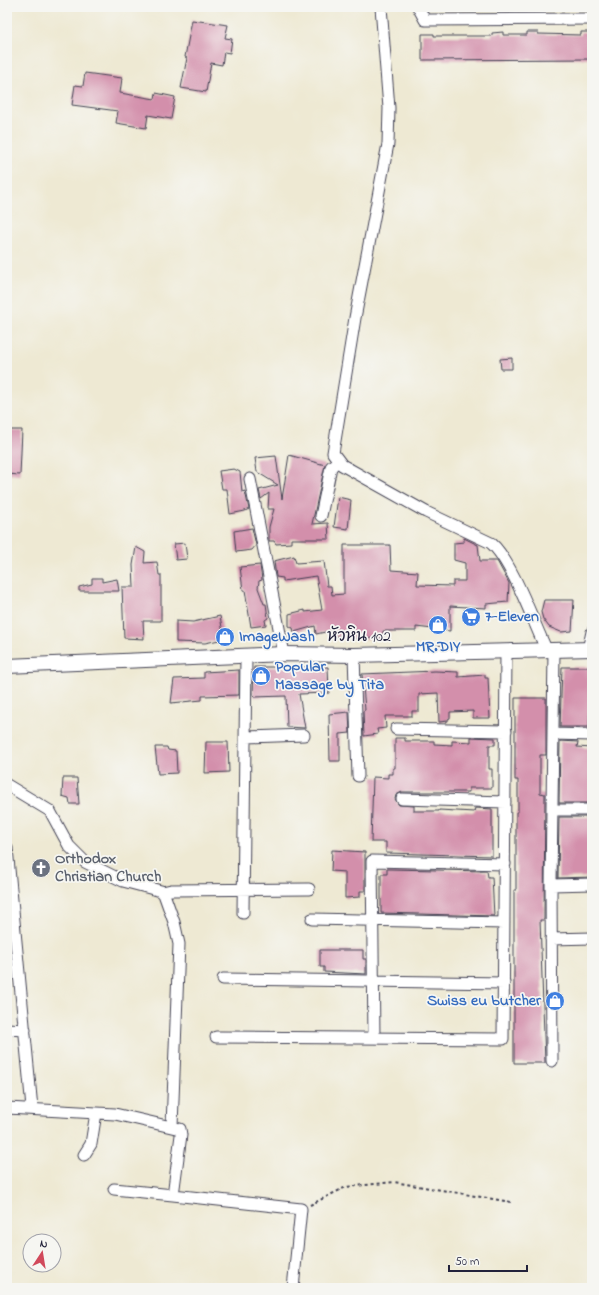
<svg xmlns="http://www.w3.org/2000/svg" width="599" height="1295" font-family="'Indie Flower','Playpen Sans Thai',sans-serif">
<rect width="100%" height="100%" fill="#f6f6f2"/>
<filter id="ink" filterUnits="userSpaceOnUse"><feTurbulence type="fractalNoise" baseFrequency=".025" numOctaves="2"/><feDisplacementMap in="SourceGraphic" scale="8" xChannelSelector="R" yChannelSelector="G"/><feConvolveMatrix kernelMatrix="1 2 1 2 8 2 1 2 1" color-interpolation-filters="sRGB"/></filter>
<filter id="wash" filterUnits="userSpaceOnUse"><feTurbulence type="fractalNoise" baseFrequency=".012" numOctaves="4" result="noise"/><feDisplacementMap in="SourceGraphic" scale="16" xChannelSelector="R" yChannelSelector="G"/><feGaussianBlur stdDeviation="0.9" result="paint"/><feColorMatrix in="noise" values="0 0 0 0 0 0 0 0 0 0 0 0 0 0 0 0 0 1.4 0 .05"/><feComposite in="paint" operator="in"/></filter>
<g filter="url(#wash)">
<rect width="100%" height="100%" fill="#eee9d3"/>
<g id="blocks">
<!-- building -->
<path fill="#d38fab" d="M192,20L228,25L225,38L232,39L230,53L224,52L222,65L211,63L206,92L181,88L187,58L185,57Z
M503,32V35H527V32H538V34L581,35V32H592V59L422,60V34H434V36H492V33Z
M85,73L122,78L120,93L155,99L156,93L175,97L171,119L148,115L146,128L116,123L118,111L72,105L75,85L83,86Z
M512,358V369H501L500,359Z
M7,430H22L20,475L7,474Z
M289,455L325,465L312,524L328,523L329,539H291V543L276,544L274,541H269V527L274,509H268L269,493L261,499L259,490L278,485L257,472L255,458L276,456L282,499Z
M234,469L240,472L242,492L245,491L249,509L245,511L230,514L227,489H222L219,471Z
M338,497L351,500L348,529L334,527Z
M252,528L256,545L252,550L236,552L234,531Z
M464,538L478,545L480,561H497L509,583L508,602L486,604V608L450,606V631L416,627V631H383V638L351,639V635L330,637V631L316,634L315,626L294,632L293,628L289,626V614L305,610V612L322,610L316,576L283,581V578L276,577L274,561L294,556L296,563L324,561L327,586H331L332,595L344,594V545H390L391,570L418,572L417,585L453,586V581H465V563L454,560V543L464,542Z
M185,543L187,559L176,560L174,544Z
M136,547L145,552L144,563L157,562L159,575H161V621H143L144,639L124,638L122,587H134L133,565Z
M260,565L262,580L259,581L258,588L264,604H266L268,618L265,620L266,625L251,627L245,590H243L240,567Z
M92,578H102V582L117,579L119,591H79V587L92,584Z
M544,600H574L572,631L561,632L549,627L543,619L541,612Z
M220,616L224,639L205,643L176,642V621L193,622Z
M254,667H328L329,693L299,694L305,728L287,727L286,696L254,697L253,694Z
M562,667H592V697H590L589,727H560Z
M239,670V695L202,696V700L171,703L174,679L204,678V672Z
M435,671L458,672V677L485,675V678H488L490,718H473V711L450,712V718L448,719V721L439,722L438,693L419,694V711H412V716H385L386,728L377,729L378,734L364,736L363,711L365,710L362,674Z
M515,698H546V755H540V793L545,794L544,920H540L545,1063H514V890H516V812H518V780H515Z
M349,712L350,733L340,734V761H330L329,714Z
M471,737L495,738V745H489V769H492V788H469V792H402L396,795L395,799L399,805L414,806V811H439V810L474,812L475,808L492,809V856L386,853V842H371L373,777L388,778V774H393V768H395V738H405V741H434V744L452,745V741L471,742Z
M560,741L578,742L577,747L592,748V803H559Z
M206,742H228L229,772L205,773Z
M155,747H167L168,750L176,751L177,773L158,774Z
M63,778H77L79,804H70L69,798L62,796Z
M559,817H592V877L558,878Z
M332,850L365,852V891H360V897L345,898V872L331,871Z
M387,869L487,871L488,877H492L494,916L381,913V874H387Z
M320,950H363V959H366V974L324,972V967H320Z"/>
</g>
</g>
<g filter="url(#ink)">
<use href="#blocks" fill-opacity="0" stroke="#414052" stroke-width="1"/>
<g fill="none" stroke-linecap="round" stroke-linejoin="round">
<defs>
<path id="minor" d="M381,7L389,108L388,144L355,318L333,453L342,465L426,512L491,543C512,561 534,624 547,651
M418,7L425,20L592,19
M250,479L284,654
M321,516L331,467L338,461
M588,650L592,632
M354,655L358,776
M396,729L506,731
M553,734L592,735
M246,737L304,735
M7,785L50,811L69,846L85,862L123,881L161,891L164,894L174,922L179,944L172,1126
M402,799L505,802
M552,810H592
M7,848L32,1108
M551,885L592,884
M162,892L171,890L309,889
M243,913L246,657
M312,919L504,923
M551,939L592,938
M223,979L504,983
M7,1029L25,1030
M216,1037L503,1039L506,652
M374,1038L372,861L505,864
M552,1061L551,885L554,651
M7,1108L115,1114L180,1129L181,1135L173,1195L301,1209L293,1288
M84,1155L91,1144L96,1113
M114,1189L173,1195"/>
<path id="tertiary" d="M7,666L284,654L354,655L592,649"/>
</defs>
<!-- minor casing -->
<use href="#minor" stroke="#414052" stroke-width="13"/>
<!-- tertiary casing -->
<use href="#tertiary" stroke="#414052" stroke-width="16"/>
<!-- path -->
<path stroke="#414052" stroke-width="2" stroke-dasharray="3 3" stroke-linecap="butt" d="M310,1205L346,1187L394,1182L511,1202"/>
<!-- minor -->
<use href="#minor" stroke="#fff" stroke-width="11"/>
<!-- tertiary -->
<use href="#tertiary" stroke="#fff" stroke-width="14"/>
</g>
</g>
<!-- icons -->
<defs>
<symbol id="supermarket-disc" viewBox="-11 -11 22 22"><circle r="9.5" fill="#3f7fe0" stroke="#f6f6f2"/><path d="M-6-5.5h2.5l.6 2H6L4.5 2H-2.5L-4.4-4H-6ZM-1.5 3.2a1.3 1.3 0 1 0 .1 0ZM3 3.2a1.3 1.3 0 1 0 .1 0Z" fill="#fff"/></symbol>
<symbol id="shop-disc" viewBox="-11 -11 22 22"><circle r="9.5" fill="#3f7fe0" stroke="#f6f6f2"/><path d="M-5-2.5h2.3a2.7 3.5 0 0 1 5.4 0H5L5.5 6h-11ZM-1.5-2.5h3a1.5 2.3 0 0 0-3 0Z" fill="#fff"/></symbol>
<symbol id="church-disc" viewBox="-11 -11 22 22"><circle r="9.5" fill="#6b7280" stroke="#f6f6f2"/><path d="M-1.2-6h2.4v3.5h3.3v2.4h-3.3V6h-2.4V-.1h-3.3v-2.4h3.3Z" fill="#fff"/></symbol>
</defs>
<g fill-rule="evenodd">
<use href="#supermarket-disc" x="460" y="606" width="22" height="22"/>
<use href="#shop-disc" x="427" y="614" width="22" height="22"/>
<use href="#shop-disc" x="214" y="626" width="22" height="22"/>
<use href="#shop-disc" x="250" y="665" width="22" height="22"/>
<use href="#church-disc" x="30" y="857" width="22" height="22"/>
<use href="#shop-disc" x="544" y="990" width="22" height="22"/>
</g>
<g text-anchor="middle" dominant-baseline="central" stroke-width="3.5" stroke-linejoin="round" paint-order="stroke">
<!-- shop labels -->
<g font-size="16" font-weight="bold" fill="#366cbe" stroke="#f6f6f2" text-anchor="start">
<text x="485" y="617">7-Eleven</text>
<text x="239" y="637">ImageWash</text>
<text x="438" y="647" text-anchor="middle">MR.DIY</text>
<text x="275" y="667">Popular<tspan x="275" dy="18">Massage by Tita</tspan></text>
<text x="541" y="1001" text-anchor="end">Swiss eu butcher</text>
</g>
<!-- street labels -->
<g font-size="16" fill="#22223b" stroke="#f6f6f2">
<text x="359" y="637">หัวหิน 102</text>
</g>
<!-- worship labels -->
<g font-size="16" font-weight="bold" fill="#5b616d" stroke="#f6f6f2" text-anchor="start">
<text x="55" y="859">Orthodox<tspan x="55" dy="18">Christian Church</tspan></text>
</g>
</g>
<!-- margin -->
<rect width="599" height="1295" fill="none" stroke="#f6f6f2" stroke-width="24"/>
<!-- north arrow -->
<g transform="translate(42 1253) rotate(12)"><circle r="19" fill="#f6f6f2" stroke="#a1a1a9"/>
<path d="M0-3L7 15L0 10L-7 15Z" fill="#d1495b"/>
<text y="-6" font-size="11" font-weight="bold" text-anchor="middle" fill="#22223b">N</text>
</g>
<!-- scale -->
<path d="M449 1265v6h78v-6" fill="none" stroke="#22223b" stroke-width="2"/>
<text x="455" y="1265" font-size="12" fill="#22223b" stroke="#f6f6f2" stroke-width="3" paint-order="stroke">50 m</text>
</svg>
